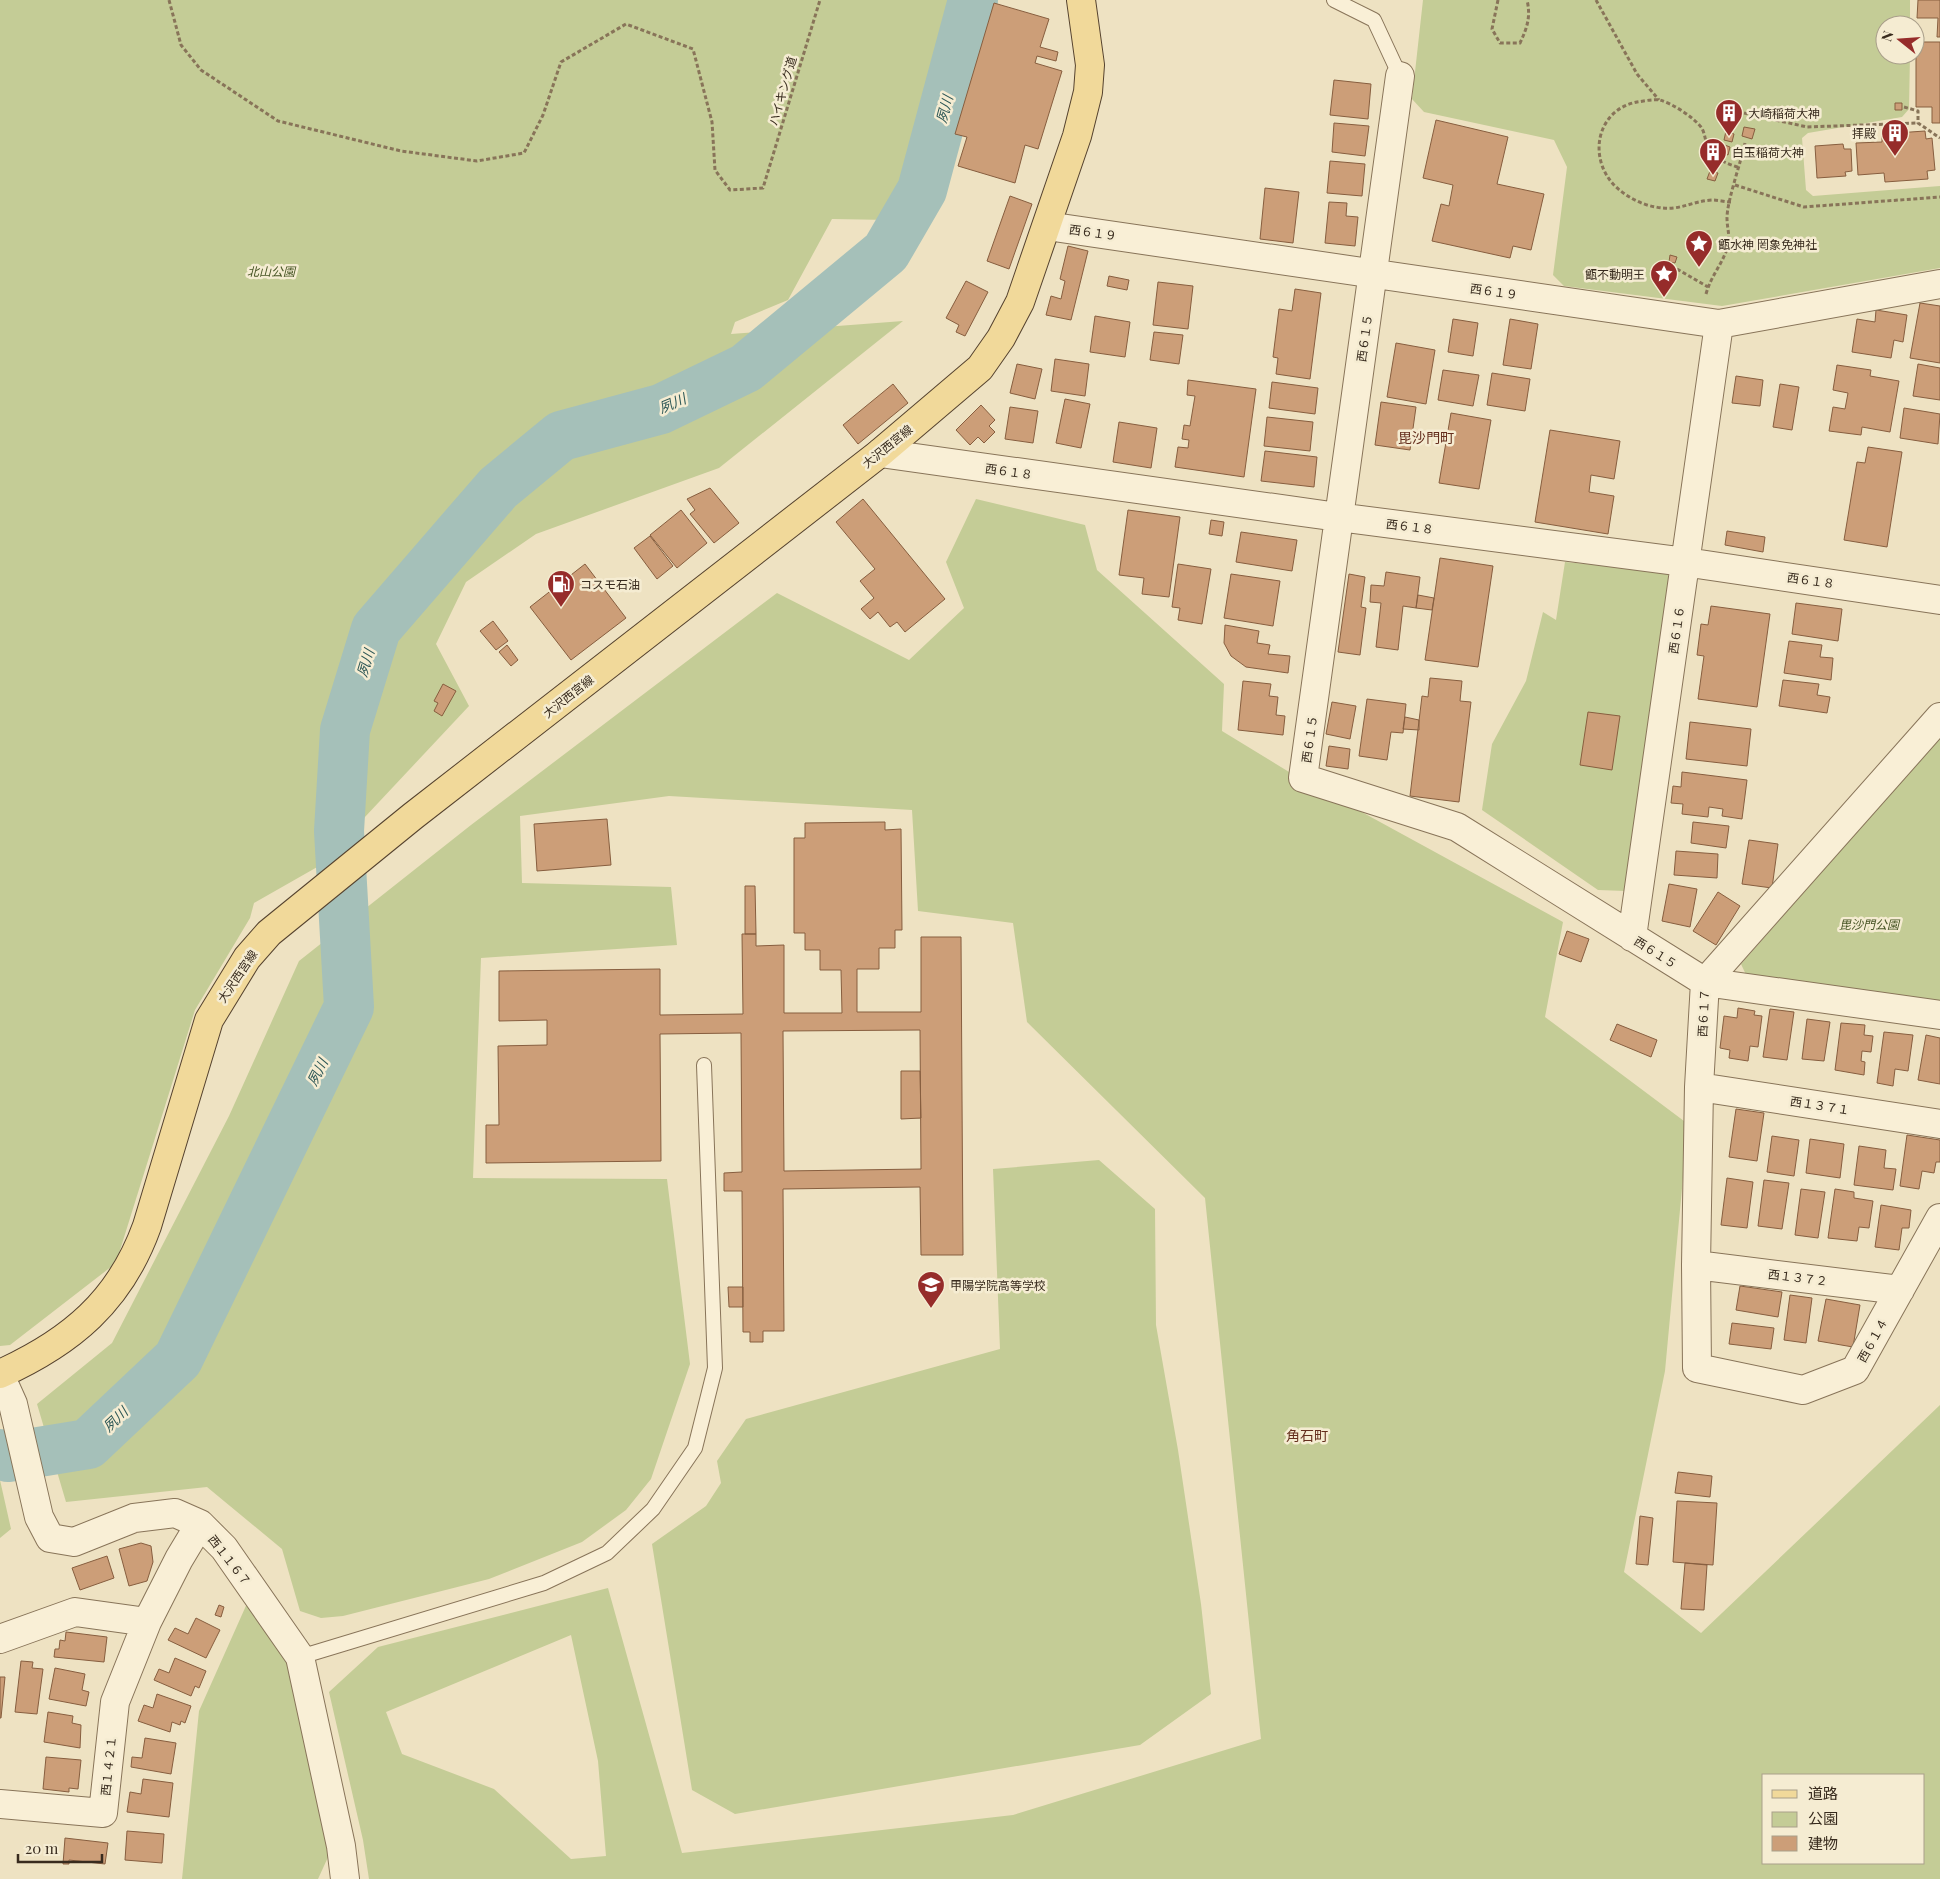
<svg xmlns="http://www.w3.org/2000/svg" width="1940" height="1879" font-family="'Playfair Display','Noto Sans JP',serif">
<rect width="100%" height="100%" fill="#eee2c2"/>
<!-- green -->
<path fill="#c4cc96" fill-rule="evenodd" d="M0,0H957L890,220L832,219L788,300L735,322L731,334L903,321L719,468L536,534L466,582L436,644L469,706L319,866L254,903L250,918L195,1010L116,1263L10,1345L0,1346Z
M1423,0H1910V25H1885V55H1910L1909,109L1902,117L1808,133L1802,138L1806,190L1813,196L1940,186V268L1722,306L1564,286L1553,275L1567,167L1554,140L1424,112L1412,99Z
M976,499L1085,525L1097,570L1224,684L1222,731L1294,775L1563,922L1545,1017L1688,1124L1665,1371L1624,1572L1701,1633L1940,1405V1879H369L363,1840L329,1692L378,1647L608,1588L682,1853L1013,1815L1261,1739L1205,1198L1027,1022L1013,923L918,911L912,810L669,796L520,816L522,883L671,887L677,945L481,958L473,1178L667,1179L690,1364L651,1479L626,1510L582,1542L489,1579L343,1616L321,1618L300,1611L282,1549L207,1487L66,1502L37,1404L112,1343L229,1116L299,961L471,825L777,593L909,660L964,608L946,562ZM571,1635L598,1761L606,1856L571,1859L494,1789L402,1754L386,1712ZM1764,1775H1924V1863H1764Z
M1565,562L1670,572L1626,891L1598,890L1482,810L1492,744L1526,681L1543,612L1556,620Z
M1940,737V1005L1748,979L1741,964Z
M1099,1160L1155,1209L1156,1325L1178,1450L1201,1604L1211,1694L1140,1745L735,1814L692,1790L652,1544L706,1506L721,1483L717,1461L746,1419L1000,1349L993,1169Z
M0,1480L11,1529L0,1538Z
M249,1599L287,1661L329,1855L318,1879H182L199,1711Z"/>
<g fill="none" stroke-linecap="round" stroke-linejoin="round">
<!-- river -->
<path stroke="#a5c0b9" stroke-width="50" d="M0,1454L8,1457L88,1444L178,1359L349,1007L339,831L345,730L376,629L498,488L561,436L661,409L746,368L886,252L922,190L973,0"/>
</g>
<!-- building -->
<path fill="#cc9e78" stroke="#875e3f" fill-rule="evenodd" d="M1918,0H1940V37H1937L1938,18H1917Z
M994,3L1049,19L1040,47L1058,52L1056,61L1037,56L1035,63L1062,71L1038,149L1025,145L1015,183L958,166L967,137L955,134Z
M1916,42H1940V123H1932V107H1916Z
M1334,80L1371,84L1368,119L1330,115Z
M1895,103H1902V110H1895Z
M1436,120L1508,137L1497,184L1544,194L1531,250L1513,246L1510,258L1432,241L1441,204L1449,206L1453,185L1423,178Z
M1334,123L1369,126L1365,156L1332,152Z
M1744,127L1755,129L1752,139L1742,136Z
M1726,131L1734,134L1732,142L1724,140Z
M1925,131L1926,139L1932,138L1935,170L1927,171L1928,179L1885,182L1884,173L1858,175L1856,143L1882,142V134Z
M1722,144L1730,147L1728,155L1720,152Z
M1843,144L1844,149H1851L1852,171L1845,172L1846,176L1817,178L1815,146Z
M1330,161L1365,164L1362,196L1327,193Z
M1710,171L1718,173L1715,181L1707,179Z
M1265,188L1299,192L1293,243L1260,239Z
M1010,196L1032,204L1009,269L987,261Z
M1329,202L1347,203L1346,216L1358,217L1355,246L1325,243Z
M1704,245L1710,247L1708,253L1702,252Z
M1068,246L1088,251L1071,320L1046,315L1051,296L1061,299L1065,281L1060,279Z
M1670,255L1677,257L1675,263L1669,262Z
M1109,276L1129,280L1127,290L1107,286Z
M966,281L988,292L965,336L956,332L959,325L946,318Z
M1158,282L1193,286L1188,329L1153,325Z
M1295,289L1321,293L1310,379L1276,374L1278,358L1273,357L1279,309L1292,311Z
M1920,303L1940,306V363L1910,358Z
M1876,310L1907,315L1903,342L1894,340L1891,358L1852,352L1857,319L1875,322Z
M1095,316L1130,322L1125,357L1090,352Z
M1453,319L1478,323L1473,356L1448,352Z
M1510,319L1538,324L1531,369L1503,365Z
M1154,332L1183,335L1179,364L1150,360Z
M1396,343L1435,350L1426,404L1387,397Z
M1055,359L1089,364L1085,396L1051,391Z
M1017,364L1042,369L1035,399L1010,393Z
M1918,364L1940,368V400L1913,396Z
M1837,365L1871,370L1870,376L1899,381L1890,432L1862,427L1861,435L1829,431L1833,407L1845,409L1848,393L1833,390Z
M1443,370L1479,375L1473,406L1438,400Z
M1492,373L1530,379L1525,411L1487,405Z
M1736,376L1763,380L1760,406L1732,403Z
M1188,380L1256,389L1244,477L1175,467L1178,447L1188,448L1189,440L1182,439L1184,425L1190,426L1195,396L1187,395Z
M1272,382L1318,388L1315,414L1269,408Z
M893,384L908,403L858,444L843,425Z
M1780,384L1799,387L1792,430L1773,427Z
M1065,399L1090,404L1081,448L1056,443Z
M1381,402L1416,407L1410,450L1375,445Z
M981,405L995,420L989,426L995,432L984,443L978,437L970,445L956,430Z
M1010,407L1038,411L1033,443L1005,439Z
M1904,408L1940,414L1938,444L1900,438Z
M1451,413L1491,420L1479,489L1439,483Z
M1267,417L1313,422L1310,451L1264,446Z
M1119,422L1157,428L1151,468L1113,462Z
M1550,430L1620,441L1614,479L1591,475L1589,492L1614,496L1608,534L1535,522Z
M1868,447L1902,452L1887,547L1844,540L1857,462L1865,463Z
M1265,451L1317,457L1314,487L1261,481Z
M710,488L739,523L714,543L690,514L695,510L687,499Z
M863,499L945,599L905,632L897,622L890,627L878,612L870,619L861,609L874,598L860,581L875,569L836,522Z
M681,510L707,543L677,568L650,535Z
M1128,510L1180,517L1169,597L1142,594L1144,578L1119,575Z
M1211,520L1224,522L1222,536L1209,534Z
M1727,531L1765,537L1763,552L1725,545Z
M1241,532L1297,540L1292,571L1236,562Z
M650,536L673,566L657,579L634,548Z
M1440,558L1493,566L1478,667L1425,660Z
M585,564L626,618L571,660L530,607Z
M1178,564L1211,569L1202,624L1178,620L1180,608L1172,607Z
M1386,572L1420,577L1416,608L1403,606L1398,650L1376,647L1381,603L1370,602L1371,585L1384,586Z
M1231,574L1280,581L1273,626L1224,618Z
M1349,574L1365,577L1361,607L1366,608L1360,655L1338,652Z
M1418,595L1434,598L1432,610L1416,608Z
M1796,603L1842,609L1838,641L1792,634Z
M1711,606L1770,614L1757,707L1698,699L1704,656L1697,655L1701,624L1708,625Z
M493,621L508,641L496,650L480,631Z
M1225,625L1259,631L1257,643L1270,645L1268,654L1290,656L1288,673L1246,667L1231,656L1224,643Z
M1789,641L1822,645L1820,657L1833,658L1831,680L1784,673Z
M507,645L518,660L511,666L499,652Z
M1430,678L1462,681L1460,701L1471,702L1459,802L1410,796L1422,696L1428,697Z
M1783,680L1819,684L1817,695L1830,697L1827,713L1779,706Z
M1243,681L1271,684L1269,696L1278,697L1276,715L1285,716L1283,735L1238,730Z
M443,684L456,691L442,716L434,711L438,703L434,701Z
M1367,699L1406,704L1403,733L1391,732L1387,760L1359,756Z
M1332,702L1356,706L1350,739L1326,734Z
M1588,712L1620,716L1612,770L1580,765Z
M1405,717L1419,720V730L1403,729Z
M1690,722L1751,729L1747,766L1686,759Z
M1329,746L1350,749L1348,769L1326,766Z
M1682,772L1747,780L1742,819L1722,816L1723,809L1709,807L1708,817L1682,814L1683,804L1671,803L1673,786L1681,787Z
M607,819L611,865L537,871L534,824Z
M885,822V830L901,829L902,930H895V948H879V969H857V1012H921V937H961L963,1255H921L920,1187L783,1189L784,1331H763V1342H750V1332H743L742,1191H724V1173L742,1172L741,1033L660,1034L661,1161L486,1163V1125H499L498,1046L547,1045V1020L499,1021V971L660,969V1015L743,1014L742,934H756V946L784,945V1013H842L841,970H820V950H805V933H794V838H805V823ZM920,1030L921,1169L784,1171L783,1031Z
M1693,822L1729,826L1726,848L1691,843Z
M1749,840L1778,844L1772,888L1742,884Z
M1676,851L1718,854L1717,878L1674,875Z
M1669,884L1697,889L1690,927L1662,921Z
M745,886H755L756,934H745Z
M1718,892L1740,906L1716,945L1693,931Z
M1567,931L1589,939L1581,962L1559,954Z
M1738,1008L1755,1011L1754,1015L1762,1016L1758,1047L1750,1046L1748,1061L1729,1058L1730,1050L1720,1048L1724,1016L1737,1018Z
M1770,1009L1794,1012L1787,1060L1763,1057Z
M1807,1019L1830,1022L1824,1061L1802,1059Z
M1841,1023L1865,1025L1864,1035L1873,1036L1871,1052L1862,1051L1861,1061L1865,1062L1864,1075L1835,1070Z
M1617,1024L1657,1040L1651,1057L1610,1040Z
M1884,1032L1913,1035L1908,1071L1895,1069L1893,1086L1877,1083Z
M1926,1035L1940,1038V1084L1918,1080Z
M901,1071H920L921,1118L901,1119Z
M1736,1109L1764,1113L1757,1161L1729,1157Z
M1907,1135L1940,1140V1162H1936L1934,1173L1922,1171L1919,1189L1900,1186Z
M1772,1136L1799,1140L1794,1176L1767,1172Z
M1810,1139L1844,1144L1840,1178L1806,1173Z
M1859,1146L1886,1150L1884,1168L1896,1169L1893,1190L1854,1185Z
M1727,1178L1753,1182L1747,1228L1721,1225Z
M1764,1180L1789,1183L1782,1229L1758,1226Z
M1801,1189L1825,1192L1818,1238L1795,1235Z
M1835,1189L1854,1192V1198L1873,1201L1869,1228L1859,1227L1857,1241L1828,1238Z
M1881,1205L1911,1210L1909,1228H1902L1899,1250L1875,1247Z
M1740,1286L1782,1292L1778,1317L1736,1310Z
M728,1287H743V1307H729Z
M1790,1295L1812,1298L1806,1343L1784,1340Z
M1826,1299L1860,1305L1853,1347L1818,1341Z
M1732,1323L1774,1328L1771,1349L1729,1344Z
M1678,1472L1712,1476L1710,1497L1675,1493Z
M1677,1501L1717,1503L1713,1565L1673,1562Z
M1640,1516L1653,1518L1648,1565L1636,1564Z
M141,1543L151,1546L153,1562L147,1581L129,1586L119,1549Z
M107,1556L114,1578L80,1590L72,1568Z
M1685,1563L1707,1565L1704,1610L1681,1609Z
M219,1605L224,1607L221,1617L215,1615Z
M196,1618L220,1630L206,1658L168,1640L175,1628L188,1634Z
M66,1632L107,1637L104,1662L54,1657L55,1649H59L60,1640L65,1641Z
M175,1658L206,1671L199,1688L195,1686L191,1696L154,1680L159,1669L169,1673Z
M21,1661L33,1662L32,1668L43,1669L37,1714L15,1712Z
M55,1668L85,1674L82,1690L89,1692L86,1706L49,1699Z
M0,1677H5L1,1718H0Z
M157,1694L191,1706L185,1723L181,1721L180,1725L172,1722L170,1732L138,1721L144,1705L153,1708Z
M48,1712L73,1716L72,1723L81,1725L80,1748L44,1742Z
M145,1738L176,1743L171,1774L131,1767L132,1757L142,1758Z
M46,1757L81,1760L78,1789L69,1788V1792L43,1789Z
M143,1779L173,1783L169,1817L127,1812L130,1792L141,1794Z
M127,1831L164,1834L162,1863L125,1860Z
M65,1838L108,1843L105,1864L69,1860V1864H63Z"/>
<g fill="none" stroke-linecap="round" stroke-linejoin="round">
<defs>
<path id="service" d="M1334,0L1374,20L1400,76
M300,1657L544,1583L607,1553L653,1509L695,1448L715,1368L704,1065"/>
<path id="minor" d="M1400,76L1303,778L1457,827L1705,982L1940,1015
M1047,226L1719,324L1940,284
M880,453L1338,517L1685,562L1940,600
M1940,717L1705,982L1699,1087L1696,1265L1697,1368L1803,1390L1855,1370L1940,1218
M1632,937L1719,324
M1699,1087L1940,1124
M1696,1265L1900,1290
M0,1375L13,1404L39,1517L50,1538L74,1542L134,1518L175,1513L200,1524L224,1548L300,1657L341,1846L345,1879
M0,1639L75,1612L147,1622
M0,1804L103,1813L115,1702L147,1622L179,1559L200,1524"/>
<path id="primary" d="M0,1374C71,1342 120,1301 147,1226L209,1020L247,958L269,933L413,816L880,453L980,368L1001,338L1020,302L1077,136L1088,92L1090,65L1081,0"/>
</defs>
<!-- service casing -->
<use href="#service" stroke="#887459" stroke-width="16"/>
<!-- minor casing -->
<use href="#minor" stroke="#887459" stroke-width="30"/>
<!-- primary casing -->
<use href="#primary" stroke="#55422e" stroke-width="30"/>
<!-- path -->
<path stroke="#887459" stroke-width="3" stroke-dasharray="4 2.5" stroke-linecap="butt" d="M169,0L181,45L201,70L278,121L401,151L477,161L524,153L543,115L561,62L626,24L693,49L712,122L715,170L730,190L763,188L820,0
M1498,0L1492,29L1500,43H1520C1527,28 1531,17 1527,0
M1596,0L1637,74L1659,100
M1904,107L1918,111V123L1940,138
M1744,113L1807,127L1918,123
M1735,185L1804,207L1940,197
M1731,202C1725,202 1718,200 1712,200C1691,201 1679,212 1656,207C1642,205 1627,197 1616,187C1587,159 1596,110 1637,102C1644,101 1653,99 1660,100C1673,104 1692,116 1701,127C1706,134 1705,145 1710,152C1718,161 1729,164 1740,168
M1677,269L1708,287
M1706,294C1711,276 1721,266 1727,249C1731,236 1727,230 1727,218C1727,201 1741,162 1745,143"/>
<!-- service -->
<use href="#service" stroke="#f9efd6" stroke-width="14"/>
<!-- minor -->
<use href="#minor" stroke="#f9efd6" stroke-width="28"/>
<!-- primary -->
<use href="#primary" stroke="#f1d99a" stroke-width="28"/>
</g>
<!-- icons -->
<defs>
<symbol id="building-pin" viewBox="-11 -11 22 30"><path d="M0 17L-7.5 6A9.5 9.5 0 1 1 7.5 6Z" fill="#962c2a" stroke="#f5ecd2"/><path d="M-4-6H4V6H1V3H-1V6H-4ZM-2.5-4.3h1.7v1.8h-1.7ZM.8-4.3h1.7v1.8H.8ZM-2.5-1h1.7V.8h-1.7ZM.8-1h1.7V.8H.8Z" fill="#fff"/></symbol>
<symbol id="sight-pin" viewBox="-11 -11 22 30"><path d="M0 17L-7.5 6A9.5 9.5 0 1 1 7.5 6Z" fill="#962c2a" stroke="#f5ecd2"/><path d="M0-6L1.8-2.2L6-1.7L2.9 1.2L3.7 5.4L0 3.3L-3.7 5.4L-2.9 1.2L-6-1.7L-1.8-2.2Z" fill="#fff"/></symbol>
<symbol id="fuel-pin" viewBox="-11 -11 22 30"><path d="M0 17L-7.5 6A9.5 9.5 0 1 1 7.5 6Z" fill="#962c2a" stroke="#f5ecd2"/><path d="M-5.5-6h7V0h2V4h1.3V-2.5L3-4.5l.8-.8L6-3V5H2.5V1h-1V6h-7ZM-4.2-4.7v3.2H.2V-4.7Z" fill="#fff"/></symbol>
<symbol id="school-pin" viewBox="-11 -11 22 30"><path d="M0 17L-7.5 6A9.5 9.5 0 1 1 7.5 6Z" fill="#962c2a" stroke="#f5ecd2"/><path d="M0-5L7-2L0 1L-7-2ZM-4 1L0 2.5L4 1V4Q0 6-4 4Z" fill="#fff"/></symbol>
</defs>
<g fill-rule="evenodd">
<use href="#building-pin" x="1713" y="97" width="32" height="43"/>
<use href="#building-pin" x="1879" y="117" width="32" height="43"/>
<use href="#building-pin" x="1697" y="136" width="32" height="43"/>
<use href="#sight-pin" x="1683" y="228" width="32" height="43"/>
<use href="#sight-pin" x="1648" y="258" width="32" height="43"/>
<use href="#fuel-pin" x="545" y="568" width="32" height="43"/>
<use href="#school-pin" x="915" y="1269" width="32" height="43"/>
</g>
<g text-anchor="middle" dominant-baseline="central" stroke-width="5" stroke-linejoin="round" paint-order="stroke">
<!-- street labels -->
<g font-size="12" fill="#382b1e" stroke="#f5ecd2">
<text transform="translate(782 91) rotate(-74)">ハイキング道</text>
<text transform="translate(1093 232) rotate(8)">西６１９</text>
<text transform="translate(1494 291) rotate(8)">西６１９</text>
<text transform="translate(1364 338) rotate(-82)">西６１５</text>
<text transform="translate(887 446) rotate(-39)">大沢西宮線</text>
<text transform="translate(1009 471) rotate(8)">西６１８</text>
<text transform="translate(1410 526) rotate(7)">西６１８</text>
<text transform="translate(1811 580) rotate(8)">西６１８</text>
<text transform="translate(1676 630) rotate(-82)">西６１６</text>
<text transform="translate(568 696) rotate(-38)">大沢西宮線</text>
<text transform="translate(1309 739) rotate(-82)">西６１５</text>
<text transform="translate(1656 952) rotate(32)">西６１５</text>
<text transform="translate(237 976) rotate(-56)">大沢西宮線</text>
<text transform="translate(1703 1013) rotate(-87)">西６１７</text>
<text transform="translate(1820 1105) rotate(9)">西１３７１</text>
<text transform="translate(1798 1277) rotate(7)">西１３７２</text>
<text transform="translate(1872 1340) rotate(-61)">西６１４</text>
<text transform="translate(230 1560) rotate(52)">西１１６７</text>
<text transform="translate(108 1766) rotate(-84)">西１４２１</text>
</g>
<!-- poi labels -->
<g font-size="12" fill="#382b1e" stroke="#f5ecd2" text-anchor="start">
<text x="1748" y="113">大崎稲荷大神</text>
<text x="1876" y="133" text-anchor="end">拝殿</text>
<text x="1732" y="152">白玉稲荷大神</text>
<text x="1718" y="244">甑水神 罔象免神社</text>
<text x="1645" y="274" text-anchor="end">甑不動明王</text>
<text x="580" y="584">コスモ石油</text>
<text x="950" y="1285">甲陽学院高等学校</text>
</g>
<!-- park labels -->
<g font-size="12" font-style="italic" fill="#465424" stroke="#f5ecd2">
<text x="271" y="271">北山公園</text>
<text x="1869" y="924">毘沙門公園</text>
</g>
<!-- water labels -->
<g font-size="14" font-style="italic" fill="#2d5756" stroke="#f5ecd2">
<text transform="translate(944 109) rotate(-75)">夙川</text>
<text transform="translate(672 403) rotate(-23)">夙川</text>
<text transform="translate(365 663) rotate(-73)">夙川</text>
<text transform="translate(317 1072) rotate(-64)">夙川</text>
<text transform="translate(115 1419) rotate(-44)">夙川</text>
</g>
<!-- neighbourhood labels -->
<g font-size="14" fill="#642e1d" stroke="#f5ecd2">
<text x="1426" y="437">毘沙門町</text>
<text x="1307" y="1435">角石町</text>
</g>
</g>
<!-- legend -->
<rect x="1762" y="1774" width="162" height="90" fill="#f5ecd2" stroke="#a99f8a"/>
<rect x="1772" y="1790" width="25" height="8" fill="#f1d99a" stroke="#a99f8a"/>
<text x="1808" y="1799" font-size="15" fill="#382b1e">道路</text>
<rect x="1772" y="1812" width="25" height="15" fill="#c4cc96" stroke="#a99f8a"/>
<text x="1808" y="1824" font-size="15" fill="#382b1e">公園</text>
<rect x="1772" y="1836" width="25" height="15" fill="#cc9e78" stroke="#a99f8a"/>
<text x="1808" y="1849" font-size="15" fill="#382b1e">建物</text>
<!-- north arrow -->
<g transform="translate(1900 40) rotate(287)"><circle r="24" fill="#f5ecd2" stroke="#a99f8a"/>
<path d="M0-4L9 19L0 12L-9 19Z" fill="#962c2a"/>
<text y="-8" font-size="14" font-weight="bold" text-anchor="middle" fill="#382b1e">N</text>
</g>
<!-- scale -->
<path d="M18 1854v8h84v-8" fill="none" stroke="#382b1e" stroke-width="2.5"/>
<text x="25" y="1854" font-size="15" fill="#382b1e" stroke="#f5ecd2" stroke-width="4" paint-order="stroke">20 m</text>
</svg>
